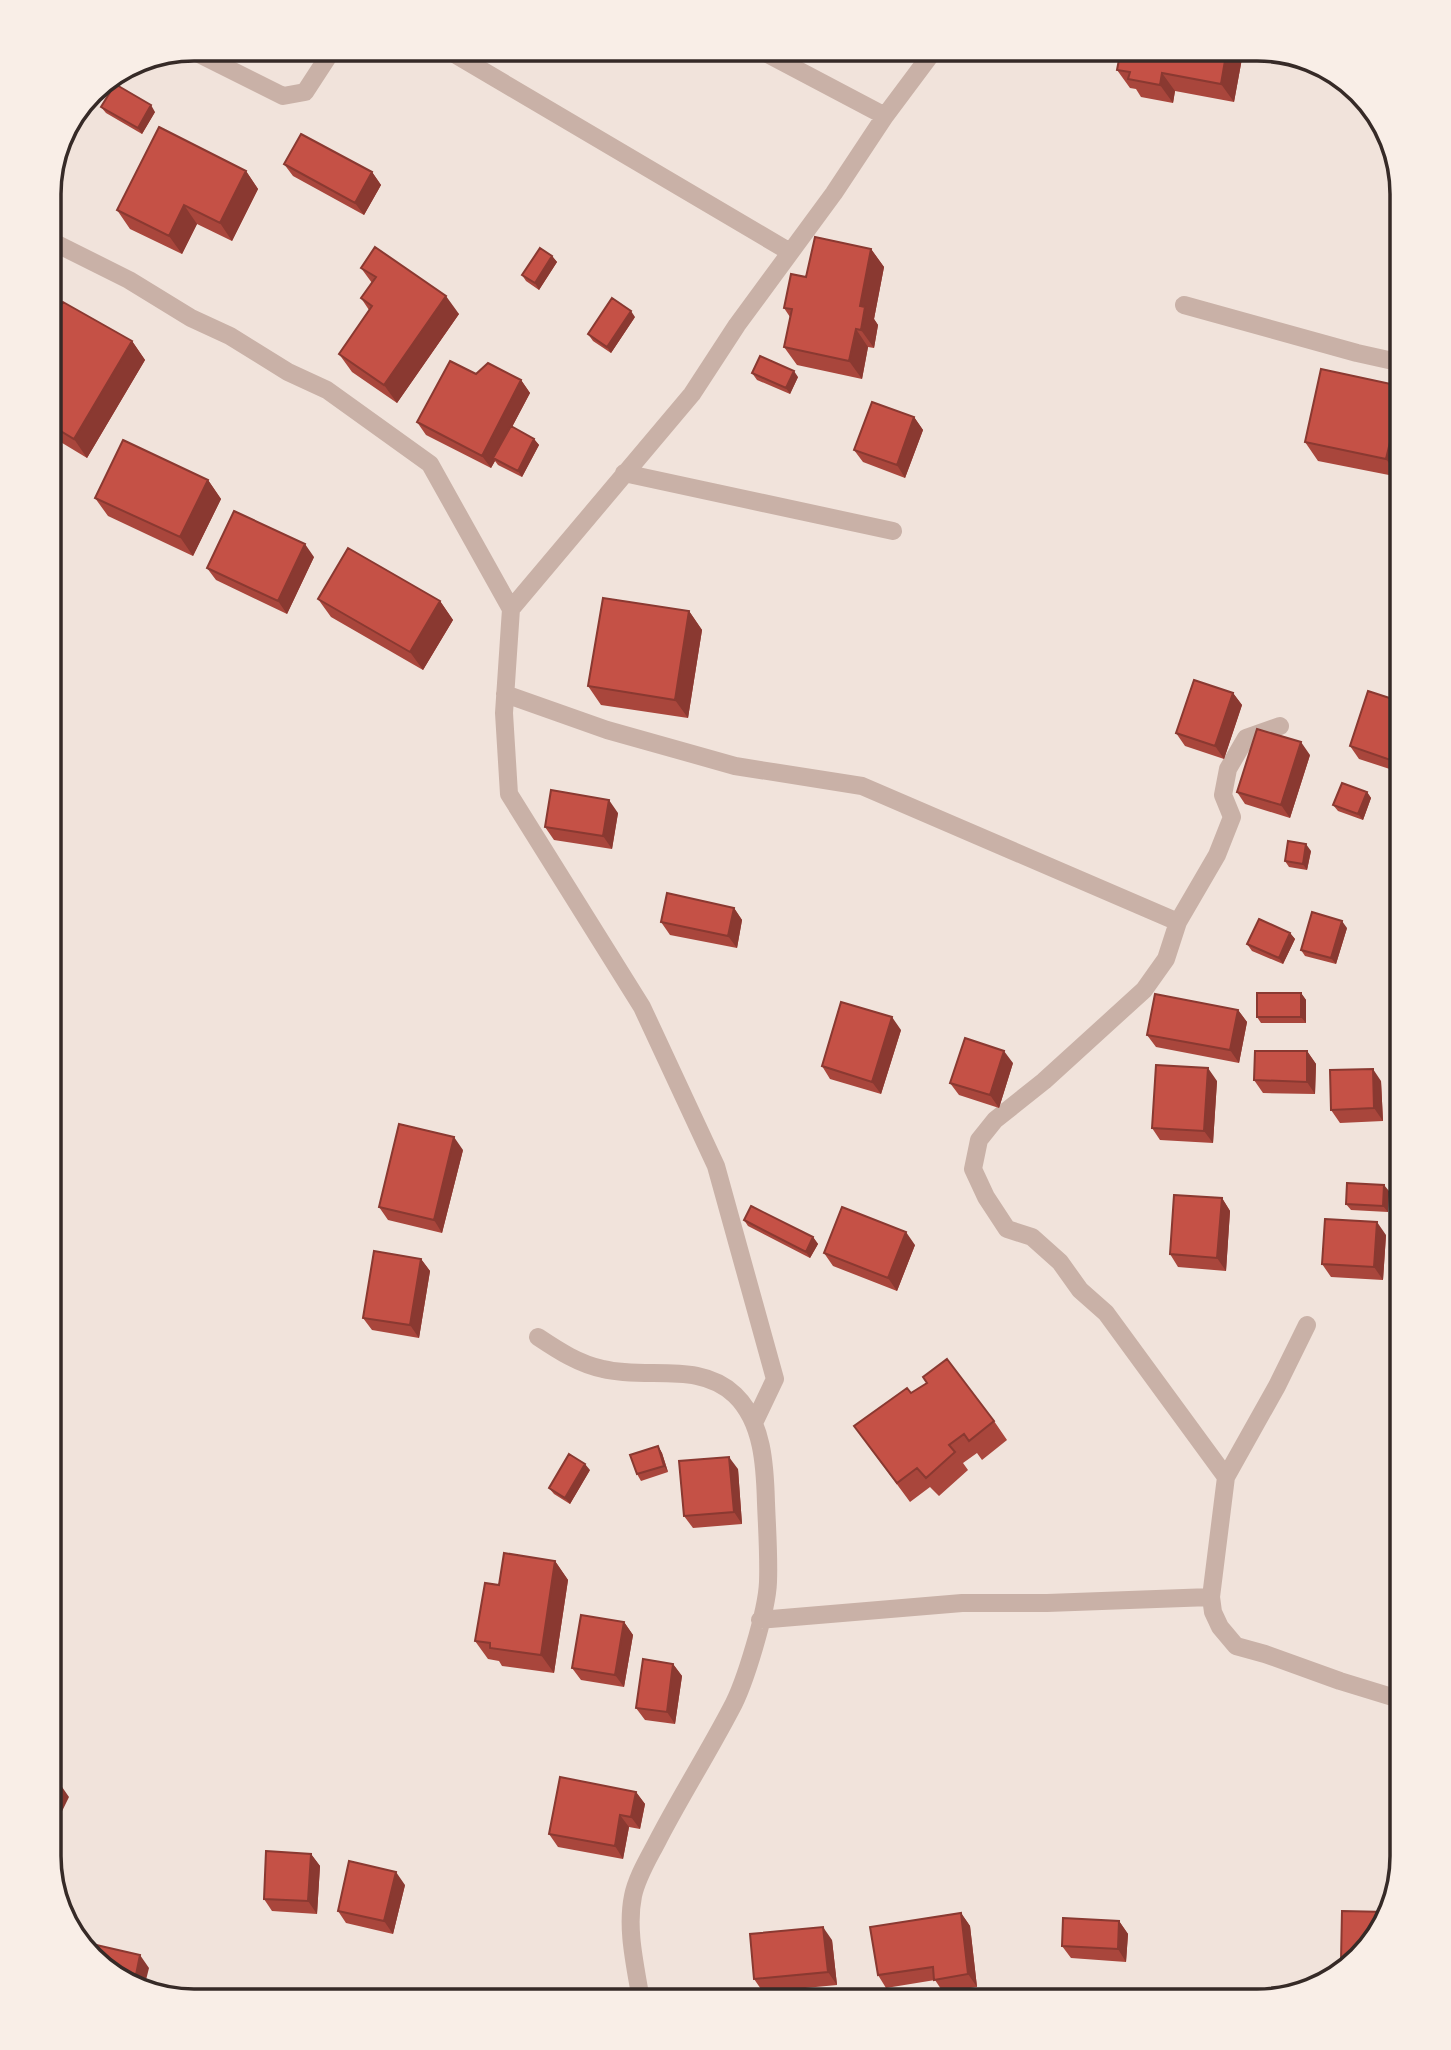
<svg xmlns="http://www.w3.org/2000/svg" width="1451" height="2050" font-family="Signika,sans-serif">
<rect width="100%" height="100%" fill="#f1e3db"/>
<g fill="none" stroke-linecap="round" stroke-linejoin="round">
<!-- minor -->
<path stroke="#c9b1a7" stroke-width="18" d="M446,49L790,252
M758,49L885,116
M191,50L283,96L305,92L333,49
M49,240L129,280L191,318L230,336L288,372L327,390L430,464L511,609L504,713L509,794L642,1007L716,1166L775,1379L755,1421
M1184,305L1357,353L1402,363
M624,473L893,531
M511,609L692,394L737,325L834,193L885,116L935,49
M505,694L607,730L735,766L862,786L1178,922
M1307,1325L1277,1386L1226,1477L1211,1597L1213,1612L1220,1627L1236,1646L1265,1654L1340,1681L1402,1700
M538,1337C559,1351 579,1364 603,1369C648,1380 699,1361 735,1395C763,1422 765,1466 766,1503C767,1529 769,1556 768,1582C767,1610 745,1684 731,1709C708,1753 682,1794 659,1838C650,1856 637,1876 633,1896C626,1930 636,1968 641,2001
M1226,1477L1106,1313L1080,1290L1060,1262L1032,1237L1007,1229L986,1197L973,1169L979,1140L995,1120L1044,1081L1144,990L1166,959L1178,922L1217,855L1232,817L1223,795L1228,769L1246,738L1280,726
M760,1620L962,1603H1047L1211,1597"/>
</g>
<!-- wall -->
<path fill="#a9463c" d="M282,49H297L294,54Z
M1121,49H1240L1243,53L1234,102L1175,91L1173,103L1141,97L1136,89L1130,88L1117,70Z
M101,107L155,112L142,134L106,113Z
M284,164L372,172L381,185L364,215L293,176Z
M246,171L258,189L232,241L197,224L182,254L130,229L117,210Z
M871,249L884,267L874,319L878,325L874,348L868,347L862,379L797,365L784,347L790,317L784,308L806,277Z
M552,256L557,262L539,290L526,281L522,275Z
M361,268L459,314L397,403L352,372L339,354L369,310L361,298L372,283Z
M635,317L611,353L593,341L588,334Z
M49,325L132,341L145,360L87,458L49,435Z
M752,373L798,377L790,394L757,380Z
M476,374L521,380L530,393L512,427L534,439L539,445L522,477L498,465L495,461L491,468L426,435L417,422Z
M1402,389V464L1399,477L1318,461L1305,442Z
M914,417L923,430L905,478L863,462L854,450Z
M208,480L221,499L193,556L108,516L95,498Z
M314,557L287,614L216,580L207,568Z
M318,599L440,601L453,620L423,670L331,617Z
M689,611L702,630L688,718L601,705L588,686Z
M1233,693L1242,705L1224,759L1185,746L1176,733Z
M1402,702V773L1359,759L1350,746Z
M1310,755L1290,818L1245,804L1237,792Z
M1367,792L1371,798L1363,820L1338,811L1333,805Z
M618,813L612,849L554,840L545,827Z
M1311,851L1307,870L1289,867L1285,861Z
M734,908L742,920L737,948L670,935L661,922Z
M1347,928L1336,964L1305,956L1301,950Z
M1290,933L1295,939L1283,964L1252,951L1247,944Z
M1301,993L1306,1000V1023H1261L1257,1017Z
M1238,1010L1247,1022L1239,1063L1156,1047L1147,1035Z
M901,1030L881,1094L830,1079L822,1066Z
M1307,1051L1316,1064L1315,1094L1263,1093L1254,1080Z
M1013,1063L999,1108L959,1095L950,1083Z
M1402,1065V1143L1392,1130Z
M1217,1081L1213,1143L1160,1140L1152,1128Z
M1381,1081L1383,1121L1340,1123L1331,1110Z
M463,1150L442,1233L388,1220L379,1207Z
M1389,1191L1388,1212L1351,1210L1346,1204Z
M1222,1198L1230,1211L1226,1271L1178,1267L1170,1254Z
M744,1220L813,1237L818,1244L810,1258L748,1226Z
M1386,1235L1383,1280L1331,1277L1322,1264Z
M915,1245L897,1291L833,1266L824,1253Z
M421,1259L430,1271L419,1338L372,1330L363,1318Z
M911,1393L994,1421L1007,1440L982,1460L977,1453L963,1463L968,1470L939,1496L930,1487L910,1502L854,1426Z
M658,1446L662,1453L668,1472L641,1481L637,1474Z
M738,1469L742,1524L693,1528L684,1516Z
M590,1470L570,1504L554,1494L549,1488Z
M555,1561L568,1580L554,1673L502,1666L499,1661L488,1659L475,1641L499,1585Z
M624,1622L633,1635L624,1687L581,1680L572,1668Z
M673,1664L682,1676L675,1724L645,1720L636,1708Z
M636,1792L645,1804L640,1829L629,1827L623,1859L558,1847L549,1834Z
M311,1854L320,1866L317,1914L272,1911L264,1899Z
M405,1885L393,1934L346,1923L338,1911Z
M961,1913L970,1926L977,1987L943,1992L935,1980L886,1988L878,1975Z
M1119,1921L1128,1934L1126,1962L1071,1958L1062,1946Z
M1383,1928L1345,1966L1341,1961Z
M832,1940L837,1985L763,1992L754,1979Z"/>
<!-- shaded-wall -->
<path fill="#8a3931" d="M291,49H297L294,54Z
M1227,49H1240L1243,53L1234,102L1221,84Z
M1162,73L1175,91L1173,103L1160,85Z
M151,105L155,112L142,134L138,128Z
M246,171L258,189L232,241L220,223Z
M372,172L381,185L364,215L355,203Z
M184,205L197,224L182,254L169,236Z
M871,249L884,267L874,319L878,325L874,348L861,330L860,306Z
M552,256L557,262L539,290L535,283Z
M446,296L459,314L397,403L384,385Z
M631,311L635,317L611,353L607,347Z
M856,329L868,347L862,379L849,361Z
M132,341L145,360L87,458L74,439Z
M794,371L798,377L790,394L786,388Z
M521,380L530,393L495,459L493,458L495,461L491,468L482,456Z
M1400,386L1402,389V421L1394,411Z
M914,417L923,430L905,478L897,465Z
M1392,434L1402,449V464L1399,477L1386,459Z
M534,439L539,445L522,477L518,471Z
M208,480L221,499L193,556L180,537Z
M305,544L314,557L287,614L278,601Z
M440,601L453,620L423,670L410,652Z
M689,611L702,630L688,718L675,700Z
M1233,693L1242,705L1224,759L1215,746Z
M1301,742L1310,755L1290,818L1281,805Z
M1367,792L1371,798L1363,820L1358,814Z
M609,800L618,813L612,849L603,836Z
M1306,844L1311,851L1307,870L1303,864Z
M734,908L742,920L737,948L728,936Z
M1342,921L1347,928L1336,964L1331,958Z
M1290,933L1295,939L1283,964L1279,958Z
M1301,993L1306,1000V1023L1301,1017Z
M1238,1010L1247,1022L1239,1063L1230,1050Z
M892,1017L901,1030L881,1094L872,1082Z
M1004,1051L1013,1063L999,1108L990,1095Z
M1307,1051L1316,1064L1315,1094L1307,1082Z
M1208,1068L1217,1081L1213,1143L1204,1131Z
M1373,1069L1381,1081L1383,1121L1374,1108Z
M454,1137L463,1150L442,1233L434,1220Z
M1384,1185L1389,1191L1388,1212L1383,1206Z
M1222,1198L1230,1211L1226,1271L1217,1258Z
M1377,1222L1386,1235L1383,1280L1374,1267Z
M906,1232L915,1245L897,1291L888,1278Z
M813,1237L818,1244L810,1258L806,1252Z
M421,1259L430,1271L419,1338L410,1325Z
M658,1446L662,1453L668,1472L664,1466Z
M729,1457L738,1469L742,1524L734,1512Z
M585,1464L590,1470L570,1504L565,1498Z
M555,1561L568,1580L554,1673L541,1655Z
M624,1622L633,1635L624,1687L615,1675Z
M673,1664L682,1676L675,1724L667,1712Z
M60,1784L69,1797L49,1838V1807Z
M636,1792L645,1804L640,1829L631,1817Z
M620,1815L629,1827L623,1859L615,1846Z
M311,1854L320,1866L317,1914L308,1901Z
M396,1872L405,1885L393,1934L384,1921Z
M961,1913L970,1926L977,1987L968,1974Z
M1119,1921L1128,1934L1126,1962L1118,1949Z
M823,1927L832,1940L837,1985L828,1972Z
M140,1955L149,1968L144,1988L134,1985Z"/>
<!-- building -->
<path fill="#c55146" stroke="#8a3931" stroke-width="2" d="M1121,49H1227L1221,84L1162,73L1160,85L1128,79L1130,72L1117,70Z
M115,84L151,105L138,128L101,107Z
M159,127L246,171L220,223L184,205L169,236L117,210Z
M301,134L372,172L355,203L284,164Z
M815,237L871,249L860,306L865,307L861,330L856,329L849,361L784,347L792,309L784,308L791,274L806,277Z
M375,247L446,296L384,385L339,354L372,306L361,298L376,277L361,268Z
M540,248L552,256L535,283L522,275Z
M612,298L631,311L607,347L588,334Z
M63,302L132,341L74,439L49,424V325Z
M760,356L794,371L786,388L752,373Z
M450,361L476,374L488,363L521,380L482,456L417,422Z
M1321,369L1400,386L1394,411L1402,412V437L1392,434L1386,459L1305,442Z
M872,402L914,417L897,465L854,450Z
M511,426L534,439L518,471L493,458Z
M123,440L208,480L180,537L95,498Z
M234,511L305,544L278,601L207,568Z
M348,548L440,601L410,652L318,599Z
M603,598L689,611L675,700L588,686Z
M1194,680L1233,693L1215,746L1176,733Z
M1368,691L1402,702V764L1350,746Z
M1257,729L1301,742L1281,805L1237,792Z
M1342,783L1367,792L1358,814L1333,805Z
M551,790L609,800L603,836L545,827Z
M1288,841L1306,844L1303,864L1285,861Z
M667,893L734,908L728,936L661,922Z
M1312,912L1342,921L1331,958L1301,950Z
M1259,919L1290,933L1279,958L1247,944Z
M1257,993H1301V1017H1257Z
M1155,994L1238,1010L1230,1050L1147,1035Z
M841,1002L892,1017L872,1082L822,1066Z
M965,1038L1004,1051L990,1095L950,1083Z
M1255,1051H1307V1082L1254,1080Z
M1399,1064L1402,1065V1131L1392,1130Z
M1156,1065L1208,1068L1204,1131L1152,1128Z
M1373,1069L1374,1108L1331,1110L1330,1070Z
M399,1124L454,1137L434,1220L379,1207Z
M1347,1183L1384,1185L1383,1206L1346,1204Z
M1174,1195L1222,1198L1217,1258L1170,1254Z
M751,1206L813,1237L806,1252L744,1220Z
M842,1207L906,1232L888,1278L824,1253Z
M1325,1219L1377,1222L1374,1267L1322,1264Z
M374,1251L421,1259L410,1325L363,1318Z
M947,1359L994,1421L969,1441L964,1434L949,1445L955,1452L926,1478L917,1468L897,1483L854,1426L907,1388L911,1393L927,1383L923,1377Z
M658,1446L664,1466L637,1474L630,1455Z
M569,1454L585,1464L565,1498L549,1488Z
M729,1457L734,1512L684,1516L679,1461Z
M504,1553L555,1561L541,1655L490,1648V1643L475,1641L485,1583L499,1585Z
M581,1615L624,1622L615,1675L572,1668Z
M643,1659L673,1664L667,1712L636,1708Z
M560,1777L636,1792L631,1817L620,1815L615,1846L549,1834Z
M49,1779L60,1784L49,1807Z
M266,1851L311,1854L308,1901L264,1899Z
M349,1861L396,1872L384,1921L338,1911Z
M1342,1911L1387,1912L1383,1928L1349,1962L1341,1961Z
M961,1913L968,1974L934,1980L933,1967L878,1975L870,1927Z
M1063,1918L1119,1921L1118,1949L1062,1946Z
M823,1927L828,1972L754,1979L750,1934Z
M92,1944L140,1955L134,1985L121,1981L91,1951Z"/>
<!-- crop -->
<path d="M0 0H1451V2050H0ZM194 61H1257A133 133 0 0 1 1390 194V1856A133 133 0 0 1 1257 1989H194A133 133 0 0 1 61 1856V194A133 133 0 0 1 194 61Z" fill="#f9eee7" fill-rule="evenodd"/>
<path fill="none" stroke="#362a27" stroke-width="3.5" d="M194 61H1257A133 133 0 0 1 1390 194V1856A133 133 0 0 1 1257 1989H194A133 133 0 0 1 61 1856V194A133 133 0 0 1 194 61Z"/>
</svg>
